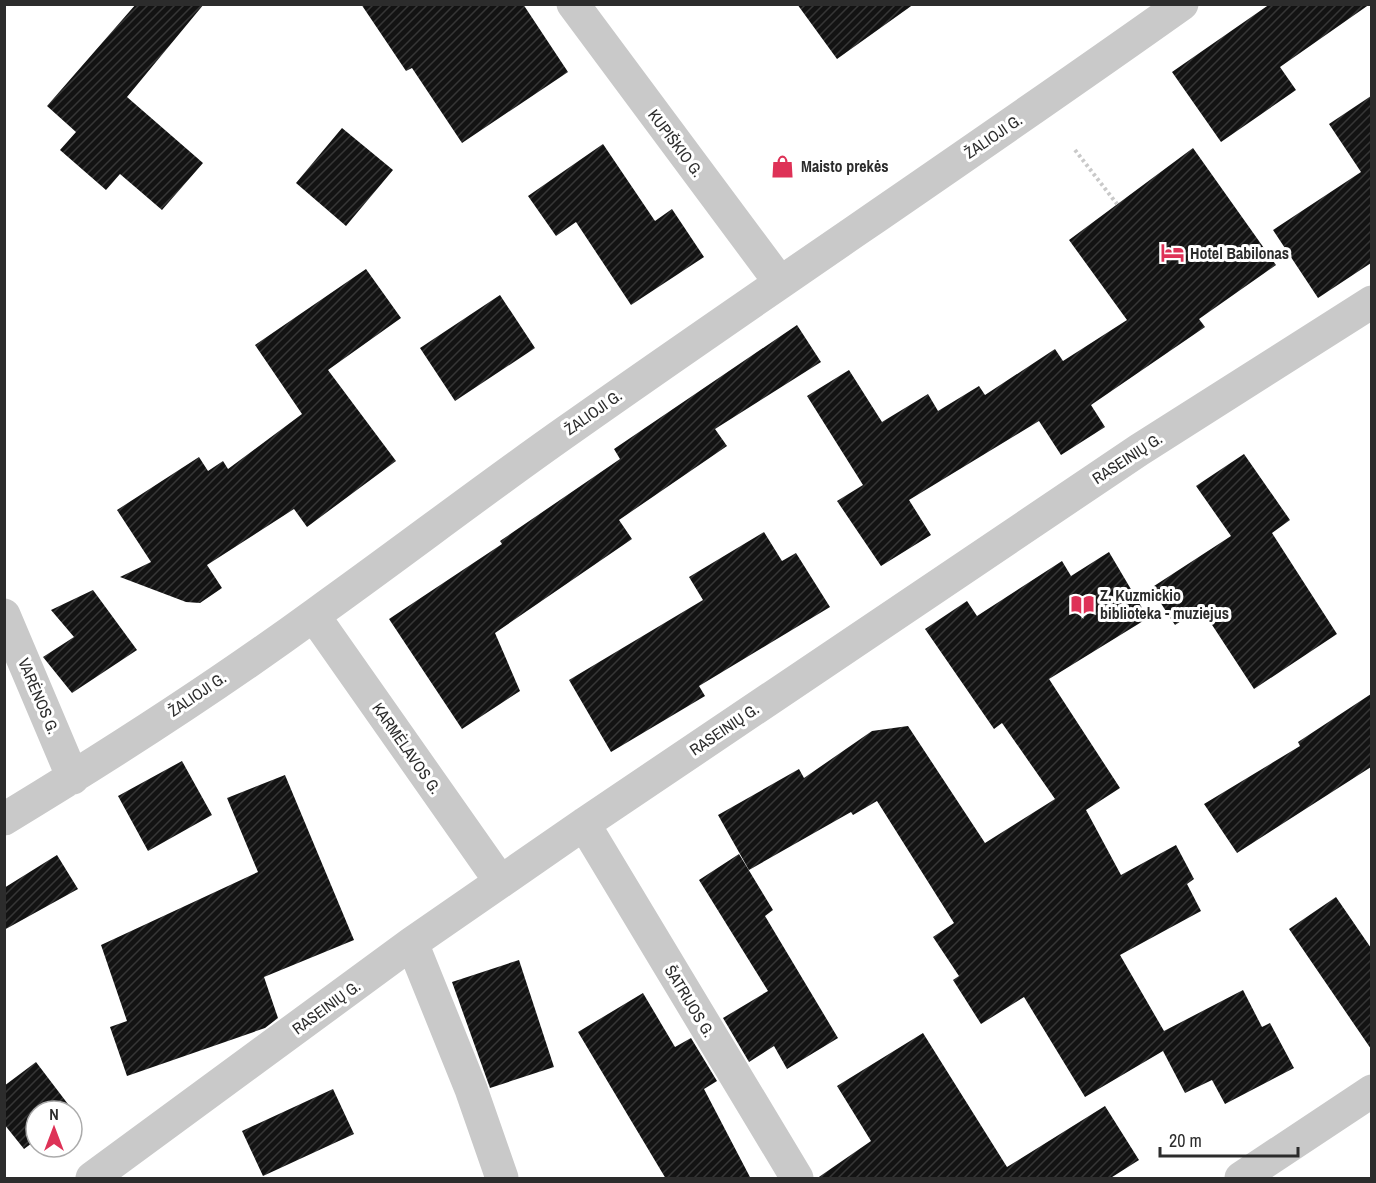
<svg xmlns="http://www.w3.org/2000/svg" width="1376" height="1183" font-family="'Archivo Narrow',sans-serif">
<defs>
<pattern id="building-hatch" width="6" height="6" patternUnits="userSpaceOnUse" patternTransform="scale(1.5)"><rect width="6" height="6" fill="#131313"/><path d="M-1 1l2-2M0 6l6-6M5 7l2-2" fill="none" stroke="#363636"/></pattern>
</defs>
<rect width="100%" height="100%" fill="#fff"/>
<!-- building -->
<path fill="url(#building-hatch)" d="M136,4H204L127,97L203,163L162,210L120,174L106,190L60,150L76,132L47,106Z
M361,4H523L568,72L462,143L412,68L406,71Z
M797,4H914L837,59Z
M1270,4H1370L1280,67L1296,90L1221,142L1172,72Z
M1371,96V263L1318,298L1273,230L1361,172L1329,124Z
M342,128L393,170L346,226L296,183Z
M603,144L655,221L672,209L704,257L631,305L576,222L556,236L528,196Z
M1193,148L1276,265L1199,319L1205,327L1091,405L1105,427L1061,455L1039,421L909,500L931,535L881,566L837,501L863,485L807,396L849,370L882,422L928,394L938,411L979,386L985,395L1055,349L1063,361L1127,320L1069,240Z
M366,269L401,318L328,370L396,461L307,527L294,509L207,565L222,588L200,603L186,602L120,577L151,562L117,510L199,457L208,471L223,461L228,469L302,414L255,345Z
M500,295L535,348L455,401L420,348Z
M797,325L821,362L715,429L727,446L619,520L632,539L495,633L520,691L462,729L389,619L502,544L500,541L620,459L614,449Z
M1244,454L1290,520L1272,533L1337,634L1254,689L1201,608L1175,625L1151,588L1231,536L1196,486Z
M764,532L782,561L796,553L830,607L699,686L705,696L611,752L569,680L703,600L689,577Z
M1109,552L1148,618L1049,679L1120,788L1086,810L1121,875L1176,845L1194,879L1187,884L1201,911L1120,955L1164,1031L1243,990L1262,1027L1270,1023L1294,1068L1225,1104L1212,1080L1185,1093L1163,1051L1085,1097L1024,997L981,1024L953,980L959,976L933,937L954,923L877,801L853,815L851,812L749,870L718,815L799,769L804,778L872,731L908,726L985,843L1055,799L1002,723L994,729L925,629L967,601L977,616L1062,561L1071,576Z
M93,590L137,650L72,693L43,657L74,637L51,610Z
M1371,694V767L1237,853L1204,804L1300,746L1298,742Z
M182,761L212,815L148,851L118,796Z
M285,775L354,940L264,977L278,1018L265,1028L127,1076L110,1027L127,1021L101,945L258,872L227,798Z
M739,854L773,910L765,916L838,1038L787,1069L774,1046L749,1062L723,1018L768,991L699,880Z
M57,855L78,889L4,930V888Z
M1336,897L1371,948V1049L1289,929Z
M519,960L554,1067L490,1088L452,982Z
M643,993L675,1047L691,1038L717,1081L704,1089L751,1179H666L578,1032Z
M923,1033L1007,1167L1105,1106L1139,1160L1109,1179H816L871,1141L837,1086Z
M36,1062L74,1112L36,1111V1140L24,1149L4,1124V1086Z
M333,1089L354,1134L263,1176L242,1131Z"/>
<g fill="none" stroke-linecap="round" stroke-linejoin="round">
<!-- path -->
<path stroke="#c9c9c9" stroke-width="4" stroke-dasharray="3 3" stroke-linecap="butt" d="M1075,150L1117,204"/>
<!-- minor -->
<path stroke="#c9c9c9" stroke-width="33" d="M573,4L779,281
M4,615L73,778
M314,616L500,881
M4,819C110,755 217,686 317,613C401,553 483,490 567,431C771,287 978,149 1182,4
M584,824L797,1178
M412,943L471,1089L502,1178
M92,1178L412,943L584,824L1139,450L1372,302
M1241,1178L1372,1091"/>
</g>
<!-- icons -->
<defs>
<symbol id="shop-bare" viewBox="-9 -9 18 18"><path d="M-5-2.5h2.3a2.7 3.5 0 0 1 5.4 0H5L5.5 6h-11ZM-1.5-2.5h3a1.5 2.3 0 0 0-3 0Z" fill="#de3257" stroke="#fff" stroke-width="2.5" paint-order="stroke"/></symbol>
<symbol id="hotel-bare" viewBox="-9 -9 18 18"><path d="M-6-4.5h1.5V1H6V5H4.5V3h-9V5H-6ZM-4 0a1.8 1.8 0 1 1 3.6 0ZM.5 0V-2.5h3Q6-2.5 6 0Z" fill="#de3257" stroke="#fff" stroke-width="2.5" paint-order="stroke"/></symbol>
<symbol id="library-bare" viewBox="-9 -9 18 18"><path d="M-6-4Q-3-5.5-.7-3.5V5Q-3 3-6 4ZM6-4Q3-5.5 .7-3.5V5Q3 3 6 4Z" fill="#de3257" stroke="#fff" stroke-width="2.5" paint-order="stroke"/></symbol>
</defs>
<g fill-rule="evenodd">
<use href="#shop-bare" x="766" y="150" width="33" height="33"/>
<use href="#hotel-bare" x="1156" y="236" width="33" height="33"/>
<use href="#library-bare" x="1066" y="588" width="33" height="33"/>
</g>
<g text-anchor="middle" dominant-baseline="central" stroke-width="6" stroke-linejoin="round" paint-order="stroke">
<!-- street labels -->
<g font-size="16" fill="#2c2c2c" stroke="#fff">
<text transform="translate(993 136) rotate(-34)">ŽALIOJI G.</text>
<text transform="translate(676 143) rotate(53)">KUPIŠKIO G.</text>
<text transform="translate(593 412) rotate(-35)">ŽALIOJI G.</text>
<text transform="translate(1127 458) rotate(-33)">RASEINIŲ G.</text>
<text transform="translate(197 694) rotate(-34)">ŽALIOJI G.</text>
<text transform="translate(39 696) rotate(67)">VARĖNOS G.</text>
<text transform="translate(724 729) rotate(-34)">RASEINIŲ G.</text>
<text transform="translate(407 748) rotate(55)">KARMĖLAVOS G.</text>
<text transform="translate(690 1001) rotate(59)">ŠATRIJOS G.</text>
<text transform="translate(326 1007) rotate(-36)">RASEINIŲ G.</text>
</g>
<!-- poi labels -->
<g font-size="16" font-weight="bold" fill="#2c2c2c" stroke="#fff" text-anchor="start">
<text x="801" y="166">Maisto prekės</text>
<text x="1190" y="253">Hotel Babilonas</text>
<text x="1100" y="595">Z. Kuzmickio<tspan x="1100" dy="18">biblioteka - muziejus</tspan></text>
</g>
</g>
<!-- border -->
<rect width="1376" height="1183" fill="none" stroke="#2c2c2c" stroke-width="12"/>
<!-- north arrow -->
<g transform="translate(54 1129)"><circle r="28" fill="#ffffff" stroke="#ababab" stroke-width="1.5"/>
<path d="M0-4.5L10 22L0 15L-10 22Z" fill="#de3257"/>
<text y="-9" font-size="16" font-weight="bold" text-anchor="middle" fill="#2c2c2c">N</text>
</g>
<!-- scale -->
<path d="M1160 1147v9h138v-9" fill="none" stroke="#2c2c2c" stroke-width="3"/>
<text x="1169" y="1147" font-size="18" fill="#2c2c2c" stroke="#ffffff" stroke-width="4.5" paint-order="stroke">20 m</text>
</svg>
